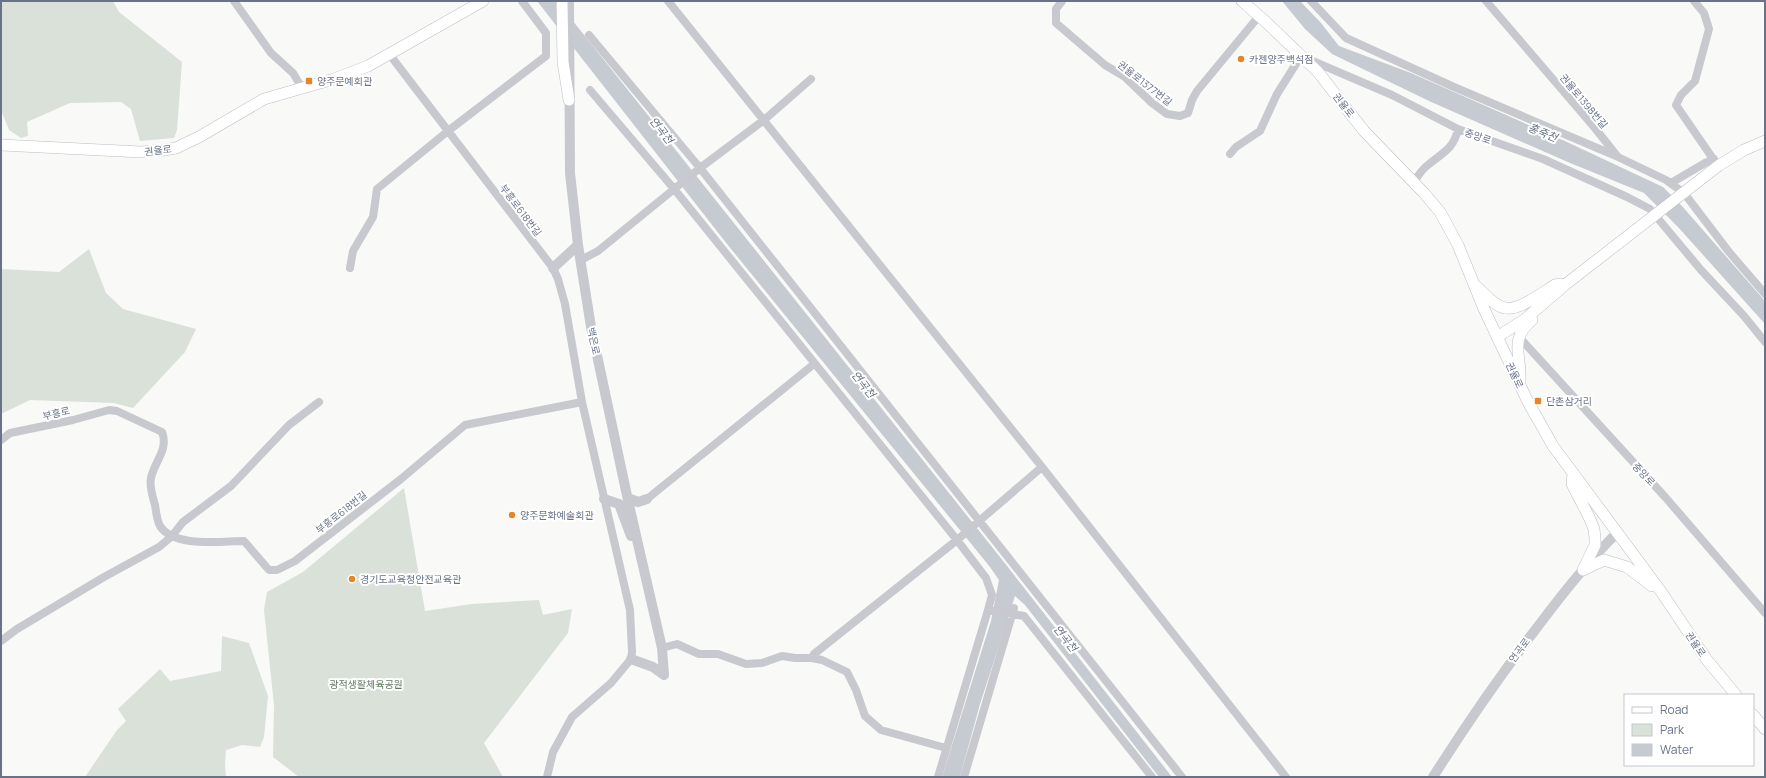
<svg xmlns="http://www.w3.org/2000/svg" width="1766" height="778" font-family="Manrope,'Noto Sans KR',sans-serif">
<rect width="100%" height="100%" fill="#f9f9f7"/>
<!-- green -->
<path fill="#d9e1d8" d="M1,1H113L119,12L182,62L177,130L174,138L140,141L131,109L121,102L70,103L27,122L28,136L21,138L9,130L1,110Z
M89,249L106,293L123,309L196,329L185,352L133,408L114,403L30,400L1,414V269L59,272Z
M404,488L425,611L472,604L539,600L543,615L572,609L568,633L484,743L503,777H299L273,757L274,705L264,610L267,592L303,572Z
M222,636L249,643L268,696L264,737L260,747L242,745L226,750L225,765L226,777H85L117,730L126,721L118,709L160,669L170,681L221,671Z"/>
<!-- water -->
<path fill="#c6cbd2" d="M537,1H557L1000,557L1172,777H1159L1025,605L1015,596L980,704L960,777H942L991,621L999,580L990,567L727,244Z
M1282,1H1300L1321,23L1339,46L1411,73L1567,142L1663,187L1682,206L1765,301V324L1678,227L1644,193L1570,163L1429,101L1332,54L1305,29Z"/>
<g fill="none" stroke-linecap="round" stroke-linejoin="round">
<defs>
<path id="secondary" d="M562,1L563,62L569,100
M1242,1L1266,22L1318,72L1364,131L1424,193L1440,212L1458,245L1484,309L1528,402L1553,446L1662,593L1707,660L1736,695
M1,145L141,152L164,150L176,148L199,137L264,99L334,79L368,66L483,1
M1477,287C1485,294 1494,306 1505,308C1519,311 1543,292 1555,285L1561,284
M1497,337L1524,320L1566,284L1718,166L1744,150L1765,141
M1520,381C1522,357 1508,340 1532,320
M1573,474L1572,484L1589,517L1594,529L1595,538V545L1583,570
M1583,570L1604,560L1627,567L1652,586
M1753,715L1765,729"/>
</defs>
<!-- secondary casing -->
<use href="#secondary" stroke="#bcbec5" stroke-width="12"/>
<!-- minor -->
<path stroke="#c7c9ce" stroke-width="8" d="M234,1L271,53L293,73L302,88
M668,1L1042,467L1286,777
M1062,1L1056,9V23L1105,65L1125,77L1152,103L1167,114L1180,116L1188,113L1192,100L1197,91L1259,16
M1311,1L1346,38L1454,87L1616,156
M1486,1L1594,127L1618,157L1666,180L1684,193L1729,252L1765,294
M1694,1L1704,13L1709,29L1695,81L1681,95L1676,105L1718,166
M589,35L700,168L1182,777
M390,55L553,268L558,279L565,304L582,402L630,610L632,652L631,659L611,683L572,717L553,752L547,777
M590,90L675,190L957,540L986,578L992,595L988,610L938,777
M1230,154L1236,147L1260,131L1277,94L1301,56L1392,95L1458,129L1543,159L1627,197L1650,209L1701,270L1744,316L1765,342
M1414,182C1418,176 1422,169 1428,165C1442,153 1454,149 1458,129
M1671,183L1705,163L1714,159
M581,260L598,251L700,168L764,120L811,79
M350,268L353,251L373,217L377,189L448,131L546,56V33L522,1
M1519,337L1666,498L1765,613
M1,440L10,433L73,420L109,410L117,411L162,432C169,450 154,462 151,478C149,486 153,498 155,505C156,511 157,521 160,526C174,548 221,541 244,541L269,570H277L295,561L401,479L465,425L582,402
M647,499L814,364
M988,610L1024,616L1152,777
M1,641L17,629L104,577L159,547L171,537L183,522L231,486L289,425L319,402
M662,648L677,644L699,654H718L746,664L762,663L782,656L795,658H812L822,660L847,672L856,690L865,716L881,730L946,748
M812,658L814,654L957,540L1042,467
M964,777L1014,608"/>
<!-- tertiary -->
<path stroke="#c7c9ce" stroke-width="10" d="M569,1L570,173L578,245L591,327L629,505L662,648L664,675
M553,268L578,245
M628,498L638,502L647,499
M604,499L619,504L631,536
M631,659L653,667L664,675
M1433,777C1466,725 1501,674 1539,625C1563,593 1588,561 1617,533"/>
<!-- secondary -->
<use href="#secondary" stroke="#fff" stroke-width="11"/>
</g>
<!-- markers -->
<g fill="#e6862a" stroke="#fff" stroke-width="1.5">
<circle cx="1241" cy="59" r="4"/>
<rect x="305" y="77" width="8" height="8" rx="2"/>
<rect x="1534" y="397" width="8" height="8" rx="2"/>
<circle cx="512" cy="515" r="4"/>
<circle cx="352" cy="579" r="4"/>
</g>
<g text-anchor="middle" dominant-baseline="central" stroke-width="4" stroke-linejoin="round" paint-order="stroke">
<!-- poi labels -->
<g font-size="10" fill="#687289" stroke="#fff" text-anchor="start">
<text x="1249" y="59">카젠양주백석점</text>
<text x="317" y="81">양주문예회관</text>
<text x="1546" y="401">단촌삼거리</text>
<text x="520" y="515">양주문화예술회관</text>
<text x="360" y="579">경기도교육청안전교육관</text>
</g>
<!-- street labels -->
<g font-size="10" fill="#687289" stroke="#fff">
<text transform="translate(1145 83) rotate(38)">권율로1377번길</text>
<text transform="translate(1584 101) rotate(50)">권율로1398번길</text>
<text transform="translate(1344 105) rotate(52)">권율로</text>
<text transform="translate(1478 136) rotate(19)">중앙로</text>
<text transform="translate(158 150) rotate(-7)">권율로</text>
<text transform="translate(521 210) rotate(53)">부흥로618번길</text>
<text transform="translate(594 341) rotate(78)">백은로</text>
<text transform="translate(1515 375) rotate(65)">권율로</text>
<text transform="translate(56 413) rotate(-13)">부흥로</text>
<text transform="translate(1644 474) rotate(47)">중앙로</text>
<text transform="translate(341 512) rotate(-38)">부흥로618번길</text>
<text transform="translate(1696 644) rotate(56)">권율로</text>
<text transform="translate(1519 650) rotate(-53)">연곡로</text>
</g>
<!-- park labels -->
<g font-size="10" fill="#637a64" stroke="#fff">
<text x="366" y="684">광적생활체육공원</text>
</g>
<!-- water labels -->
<g font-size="11" font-style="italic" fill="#647383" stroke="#fff">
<text transform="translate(662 130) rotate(52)">연곡천</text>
<text transform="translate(1543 132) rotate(23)">홍죽천</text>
<text transform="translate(864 384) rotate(52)">연곡천</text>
<text transform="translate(1066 638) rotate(52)">연곡천</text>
</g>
</g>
<!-- border -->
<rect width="1766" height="778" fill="none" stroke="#687289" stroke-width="4"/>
<!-- legend -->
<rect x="1624" y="694" width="130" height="72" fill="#ffffff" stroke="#c3c7d0"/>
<rect x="1632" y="707" width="20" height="6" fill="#ffffff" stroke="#c3c7d0"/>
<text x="1660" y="714" font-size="12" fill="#687289">Road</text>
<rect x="1632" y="724" width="20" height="12" fill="#d9e1d8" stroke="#c3c7d0"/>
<text x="1660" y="734" font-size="12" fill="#687289">Park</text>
<rect x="1632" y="744" width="20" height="12" fill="#c6cbd2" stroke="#c3c7d0"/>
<text x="1660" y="754" font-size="12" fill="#687289">Water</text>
</svg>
